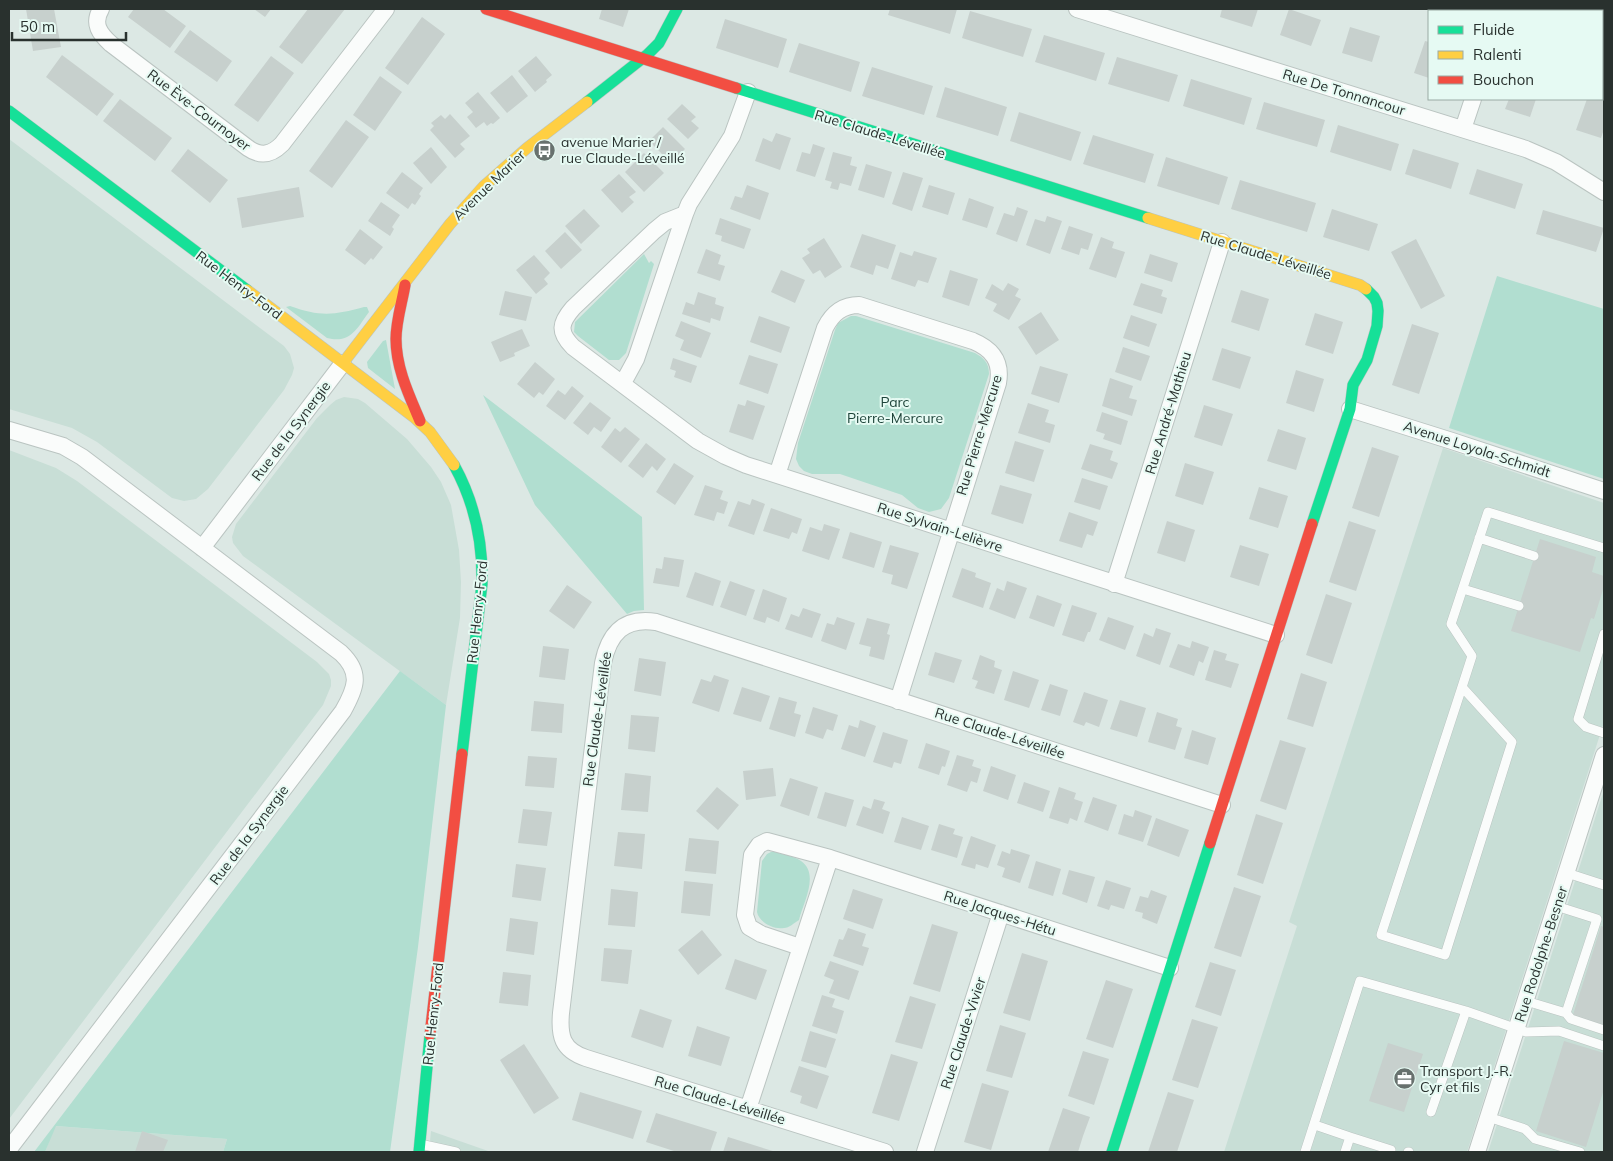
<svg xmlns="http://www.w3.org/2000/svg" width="1613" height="1161" font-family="Mulish,sans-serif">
<rect width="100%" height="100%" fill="#dce8e4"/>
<!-- built -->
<path fill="#c8ded6" d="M9,139L284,346L290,354L294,368L292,375L284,390L208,489L196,499L184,501L172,498L97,442L72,428L9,409Z
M344,397L358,399L365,403L407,439L431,467L441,482L451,505L459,550L461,582L460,618L446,705L243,556L233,543L232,537L236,524L317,418L330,405L336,400Z
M1443,448L1604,503V722L1467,1152H1224L1297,926L1289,922Z
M9,450L56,468L77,481L317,662L329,674L331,680V686L323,705L9,1119Z
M1604,790V1152H1488L1538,997Z
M55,1126L227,1139L223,1152H45Z
M431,1131L491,1152H429Z"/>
<!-- green -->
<path fill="#b1ded0" d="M644,254L649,263L651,261L654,264L626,353L619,360H609L578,336L574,332L575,322Z
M1497,276L1604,309V479L1449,428Z
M290,306C320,317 335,315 364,307H367L369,312C357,328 351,344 327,338L286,307Z
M851,316H856L975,353C984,358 989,363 989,374L949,498L941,509L929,512L918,508L902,495L840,474H812L804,471L799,466L796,459L798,443L835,330L838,323Z
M386,340L395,389L368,368L367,362L383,341Z
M483,395L642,517L644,610L634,611L627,614L535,505Z
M400,671L446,705L418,947L390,1152H223L227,1139L56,1126L45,1152H34Z
M771,852H775C784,855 794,856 801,861C820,874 803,903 799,920C794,923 789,928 784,928C773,930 759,922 757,912L762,861L767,854Z"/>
<!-- building -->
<path fill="#c7d0cd" d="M26,9H54L61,47L33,51Z
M134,9H163L186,26L170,48L128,17Z
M254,9H271L265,17Z
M308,9H345L302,64L279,47Z
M602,9H629L623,27L599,19Z
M890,9H957L950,34L888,15Z
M1222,9H1258L1252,27L1220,17Z
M1289,9L1321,20L1311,46L1280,35Z
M1435,9H1464L1463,11H1434Z
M1538,9H1568L1567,11H1538Z
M970,11L1032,29L1023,57L962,38Z
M422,17L445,34L408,85L385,68Z
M725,19L787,39L778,68L716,48Z
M1350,27L1380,36L1372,62L1342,53Z
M190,30L232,61L217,82L174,52Z
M1044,35L1105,53L1096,81L1035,62Z
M1425,41L1429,42V78L1414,73Z
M799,43L860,62L851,92L789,72Z
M62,55L114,94L97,116L46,77Z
M271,56L294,73L258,122L234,105Z
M536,56L552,75L546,80L547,82L535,92L518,71Z
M1602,56L1604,57V129L1601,138L1576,130L1587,99H1602Z
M1117,57L1178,75L1169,102L1108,84Z
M872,67L933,86L924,115L862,96Z
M512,75L528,96L507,113L490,93Z
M380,76L402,92L375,131L353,115Z
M1191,79L1252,98L1244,125L1183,106Z
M945,87L1007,107L998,136L936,117Z
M478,92L500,118L493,124L491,123L487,126L484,122L476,128L467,117L473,112L465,103Z
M120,99L172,138L155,161L103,121Z
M1509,99H1536L1530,117L1505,109Z
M1264,102L1325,120L1317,147L1256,129Z
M682,104L696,117L691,121L699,128L688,139L667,119Z
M1019,112L1081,132L1071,161L1010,141Z
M450,114L470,136L460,144L465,149L455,158L430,130L434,126L431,123L441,115L445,119Z
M346,120L369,137L332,188L309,171Z
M1338,125L1399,144L1391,171L1330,152Z
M663,127L685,149L671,163L649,141Z
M776,133L791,138L780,170L755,161L763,138L772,142Z
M1093,135L1154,154L1145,183L1083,164Z
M813,144L825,148L815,177L796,171L802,152L810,154Z
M431,147L447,167L431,184L413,163Z
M188,149L228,180L210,203L171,171Z
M1413,149L1459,163L1451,189L1405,174Z
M833,152L852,157L850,165L857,167L851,186L840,183L838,190L830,188L832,182L825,180Z
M644,153L664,173L644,192L625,172Z
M1166,157L1228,177L1219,205L1157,186Z
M866,164L892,172L884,198L858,190Z
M1477,169L1523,184L1515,209L1469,194Z
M402,172L423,188L419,194L421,196L415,205L412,203L408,209L386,193Z
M903,172L923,178L912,211L892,204Z
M619,174L636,192L629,197L634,202L622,213L601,190Z
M1240,180L1316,203L1307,232L1231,209Z
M747,185L769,193L760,220L730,209L735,196L742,198Z
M929,185L955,193L948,215L922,207Z
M299,187L304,217L242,228L237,198Z
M969,198L994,207L987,228L962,220Z
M381,202L400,215L392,227L394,229L390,236L368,221Z
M1017,207L1028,211L1017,242L996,234L1004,213L1014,216Z
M584,209L600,226L581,244L565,226Z
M1332,209L1378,224L1369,251L1323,237Z
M1543,210L1604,228L1596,252L1536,234Z
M1047,216L1062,221L1050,254L1026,245L1035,219L1045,222Z
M720,218L751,229L744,249L721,241L722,236L715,234Z
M1069,226L1093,234L1088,250L1081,248L1079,255L1061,249Z
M360,229L383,247L373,260L371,258L365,265L345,250Z
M565,232L582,250L561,269L545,251Z
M862,234L896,245L888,269L876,265L873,275L850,267Z
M1101,237L1114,242L1112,248L1125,252L1116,278L1089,269Z
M824,238L842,267L825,278L820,270L813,274L802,258L810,253L807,249Z
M1416,239L1445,296L1421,309L1391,252Z
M706,249L721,255L718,264L725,266L720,281L697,273Z
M914,251L937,258L928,283L918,280L915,287L891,279L900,252L912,256Z
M1150,254L1178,263L1172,282L1144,273Z
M534,255L550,273L544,279L548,284L536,294L516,270Z
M781,270L805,280L795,303L771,292Z
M950,270L978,279L969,306L942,297Z
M1008,283L1019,289L1015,296L1021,299L1009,320L993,311L997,304L985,298L992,284L1003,291Z
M1141,283L1163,290L1161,296L1167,298L1162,314L1133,305Z
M1241,290L1269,299L1259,331L1231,322Z
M505,291L532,297L526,321L499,315Z
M698,292L716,298L715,304L724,307L720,321L711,318L710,323L682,314L686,302L694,305Z
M1041,312L1059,340L1036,355L1018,327Z
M1315,313L1343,322L1333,354L1305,345Z
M1131,315L1157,324L1149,347L1123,338Z
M759,316L790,327L781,353L750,342Z
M681,321L711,333L701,358L680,350L684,340L675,336Z
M1412,324L1439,333L1419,394L1392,385Z
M522,329L530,346L514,353L515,356L500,362L491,342Z
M1123,347L1150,356L1141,381L1115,372Z
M1222,348L1251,357L1240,389L1212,380Z
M749,355L778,364L768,394L739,384Z
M673,358L697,366L691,383L674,377L676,371L670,369Z
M535,362L555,379L543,395L539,392L534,398L517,384Z
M1040,366L1068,374L1059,403L1031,394Z
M1296,370L1324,379L1314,412L1286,403Z
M1110,378L1133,386L1129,398L1137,400L1132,416L1102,406Z
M572,386L584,396L565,420L546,406L558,390L565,395Z
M747,400L765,406L753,440L729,432L738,404L745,406Z
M590,402L611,418L601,432L594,427L588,435L573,423Z
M1028,403L1049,410L1045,422L1055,425L1050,443L1018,433Z
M1204,405L1233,414L1222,446L1194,437Z
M1102,412L1128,421L1121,445L1103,439L1105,434L1096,431Z
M625,427L640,439L621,463L601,447L615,428L620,432Z
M1278,429L1306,438L1296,470L1267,461Z
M1015,441L1044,450L1034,482L1005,473Z
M646,443L666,459L657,471L652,466L643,478L628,466Z
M1090,444L1113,451L1110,460L1118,463L1112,479L1081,469Z
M1372,447L1399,456L1379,517L1352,508Z
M674,463L694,476L675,505L656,492Z
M1185,463L1214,472L1203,505L1175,496Z
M1082,478L1108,486L1100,510L1074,502Z
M705,485L723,491L720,499L728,502L724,514L717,512L714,521L694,515Z
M1000,485L1032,494L1023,524L991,514Z
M1259,487L1288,496L1278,528L1249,519Z
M752,499L765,504L754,535L728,526L738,501L750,505Z
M771,508L802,519L797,534L792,532L789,539L763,531Z
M1069,512L1098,522L1093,536L1087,534L1082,548L1059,541Z
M1167,521L1195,530L1185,562L1157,553Z
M1349,521L1376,530L1356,591L1329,582Z
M824,524L840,529L829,560L802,551L810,527L822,531Z
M850,532L882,542L874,568L842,558Z
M1540,539L1596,557L1592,572L1604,576V586L1594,619L1591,618L1580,652L1511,631Z
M890,545L919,553L907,589L891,584L893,575L882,572Z
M1240,545L1269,554L1259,586L1230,577Z
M664,557L684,560L679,587L653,583L656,568L662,569Z
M962,568L976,573L975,577L991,583L983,608L952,597Z
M695,572L721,581L713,606L686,597Z
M730,581L755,590L746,616L720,607Z
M1007,581L1027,588L1015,619L989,609L997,588L1004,591Z
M567,585L592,602L574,629L549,611Z
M763,589L787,598L779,622L767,617L765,623L753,619Z
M1326,594L1352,603L1332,664L1306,655Z
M1037,595L1062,604L1054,627L1029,618Z
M1072,605L1097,613L1090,632H1088L1084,642L1062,635Z
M803,608L821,614L812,638L785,629L791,614L799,617Z
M837,617L855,623L846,650L821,641L827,623L834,625Z
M1108,617L1134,626L1125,650L1099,640Z
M867,618L890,624L887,634L890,635L884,660L869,656L871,647L859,644Z
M1156,628L1171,633L1160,665L1136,656L1144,633L1153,637Z
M1192,641L1209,647L1203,663L1199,661L1194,676L1169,667L1178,644L1190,648Z
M543,646L569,649L565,680L539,677Z
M1214,650L1227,654L1225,660L1239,664L1231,688L1205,680Z
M935,652L962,660L954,683L928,675Z
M980,655L995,661L994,667L1002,670L994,694L975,688L978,681L972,679Z
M639,658L666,662L661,696L634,691Z
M1013,671L1039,680L1029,708L1004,700Z
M1301,673L1327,682L1313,727L1287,719Z
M714,675L729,680L719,712L692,703L701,679L711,682Z
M1050,684L1068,690L1060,716L1041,710Z
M742,687L770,696L761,722L733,714Z
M1084,692L1108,700L1099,727L1086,722L1084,726L1073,722Z
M779,697L797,702L794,713L801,715L795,737L769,729Z
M1120,700L1146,708L1137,737L1110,729Z
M534,701L564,704L562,733L531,731Z
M813,707L838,715L833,731L827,729L823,739L805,733Z
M1157,712L1178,719L1176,726L1182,728L1175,750L1148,742Z
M631,715L659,717L655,752L628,749Z
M860,720L876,726L865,757L841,749L849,725L858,728Z
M1192,730L1216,738L1208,765L1184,758Z
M883,732L908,740L901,764L894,762L892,768L873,762Z
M1280,740L1306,748L1286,810L1260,801Z
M926,743L950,751L945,767L942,766L939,775L918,768Z
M957,755L974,760L972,766L981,769L977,783L971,781L967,792L947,785Z
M528,756L557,758L554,788L525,786Z
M991,766L1016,775L1008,800L983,791Z
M773,768L776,796L746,800L743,771Z
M625,773L651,776L648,812L621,810Z
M790,778L818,787L809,816L780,806Z
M1024,782L1050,791L1043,812L1017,803Z
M717,787L739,805L718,830L696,811Z
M1059,787L1076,793L1074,799L1083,802L1077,821L1070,818L1068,824L1049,818Z
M825,792L854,800L846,827L817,818Z
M1093,797L1117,805L1108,831L1084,822Z
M874,799L885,802L882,809L890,812L883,834L856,825L863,806L871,809Z
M523,809L552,812L547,846L518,843Z
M1135,810L1152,816L1143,842L1118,834L1124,814L1133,817Z
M1256,814L1283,823L1263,884L1237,875Z
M902,817L929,826L921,850L894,842Z
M1156,818L1189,830L1179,857L1147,845Z
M939,824L955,829L953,834L963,837L957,858L931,850Z
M618,832L645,834L642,869L614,866Z
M971,836L996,845L988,868L976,864L975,869L961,865Z
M689,838L719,841L716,874L685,871Z
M1011,849L1030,855L1020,883L1002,877L1005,868L997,865L1002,851L1010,854Z
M1036,861L1061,869L1053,896L1028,888Z
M516,864L546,868L541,901L512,897Z
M1069,870L1095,877L1087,903L1062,894Z
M1106,880L1131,888L1124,909L1111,905L1109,910L1097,906Z
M684,881L713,884L710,916L681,913Z
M1234,887L1261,896L1241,957L1214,948Z
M611,889L638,892L635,927L608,925Z
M853,889L883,899L873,929L843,919Z
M1151,890L1167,896L1157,924L1142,918L1143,913L1135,911L1140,896L1148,898Z
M510,918L538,922L534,955L506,951Z
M932,924L958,932L940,992L913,984Z
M1601,926L1604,927V1025L1573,1015Z
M848,928L866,934L862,946L869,948L863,966L833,956L839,939L843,940Z
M702,930L722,955L698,975L678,950Z
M604,948L632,950L628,984L601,981Z
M1022,953L1048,961L1030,1021L1003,1013Z
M735,959L767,970L756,1000L725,989Z
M830,961L859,971L849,1000L829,993L834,980L824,976Z
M1210,962L1236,970L1221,1016L1195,1007Z
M503,972L531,975L528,1006L499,1003Z
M1106,980L1133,989L1113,1048L1086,1039Z
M822,995L835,999L832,1007L844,1011L837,1034L812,1026Z
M910,996L936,1004L922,1049L895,1042Z
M640,1009L672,1020L663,1048L631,1037Z
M1192,1019L1218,1027L1198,1088L1172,1080Z
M1000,1025L1026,1033L1012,1078L986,1071Z
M697,1026L730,1037L721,1066L688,1056Z
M810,1031L836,1039L826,1068L801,1061Z
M1564,1041L1604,1053V1089L1586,1147L1536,1131Z
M1388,1043L1423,1054L1404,1112L1369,1101Z
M524,1044L559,1098L534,1114L500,1060Z
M1083,1051L1109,1059L1094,1105L1068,1096Z
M891,1054L918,1062L899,1121L872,1113Z
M799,1066L829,1076L817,1109L800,1103L802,1096L790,1092Z
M982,1083L1009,1091L991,1150L964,1142Z
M580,1092L642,1111L633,1139L572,1120Z
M1168,1092L1194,1100L1177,1152H1148Z
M1063,1108L1090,1117L1083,1136L1078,1152H1048Z
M656,1113L717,1132L710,1152H677L646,1142Z
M142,1131L168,1140L163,1152H135Z
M728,1137L776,1152H723Z"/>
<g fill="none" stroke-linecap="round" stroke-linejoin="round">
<defs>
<path id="lane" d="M1479,538L1534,556
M1463,589L1519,606
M1604,634L1578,719L1586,727L1604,733
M1462,687L1512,742L1445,955L1381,935Z
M1462,687L1472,656L1451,624L1488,512L1604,548
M1567,873L1604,885
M1526,1001L1566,1013L1597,919L1556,906
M1566,1013L1571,1019L1604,1030
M1431,1112L1466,1011L1526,1032L1559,1031L1604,1046
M1488,1117L1525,1129L1535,1139L1580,1152
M1315,1125L1350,1137
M420,1144L456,1152
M1305,1152L1360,981L1466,1011
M1345,1152L1350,1137L1391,1150
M1408,1152H1409"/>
<path id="street" d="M101,9C92,24 100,34 111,44L248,148C261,157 271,155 282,144L386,9
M1077,9L1526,149L1556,162L1604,192
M1501,11L1502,9
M1463,129L1473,99
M685,214L665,222L654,231L573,308C560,323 558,332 573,347L698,441L725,456L746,465L1276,635
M623,383L636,359L685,214L689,204L732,136L748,92
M1350,409L1452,441L1604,491
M9,430L63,446L82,457L341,653C362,673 356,688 343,711L9,1149
M777,475L825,328C832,314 842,305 859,305L973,341C992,349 1002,361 998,383L898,701
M202,548L343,363
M1114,584L1222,242
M800,947L761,934L749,927L745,915L752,855L759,845L767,841L830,858
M748,1109L830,858L1170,968
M885,1152L586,1058C562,1050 559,1036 561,1013L603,663C609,634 624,617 656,622L1222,805
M925,1152L1001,913
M1477,1152L1604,755"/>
<path id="fast" d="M736,88L1148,218
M587,102L648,54L659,43L677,9
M9,111L247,290
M454,465C475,503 483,541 482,584L462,754
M1312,524L1350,409L1353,385L1367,360L1377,326L1378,311L1377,303L1374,297L1366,289
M419,1152L430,1035
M1112,1152L1210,843"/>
<path id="slow" d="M1148,218L1360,285L1366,289
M247,290L415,418L430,432L454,465
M343,363L450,224L484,186L527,148L587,102"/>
<path id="jam" d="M486,9L736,88
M405,285C402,303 396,321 396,339C396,368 409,395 420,421
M1210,843L1312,524
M430,1035L462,754"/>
</defs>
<!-- lane casing -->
<use href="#lane" stroke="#bac4c1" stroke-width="10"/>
<!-- street casing -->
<use href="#street" stroke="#bac4c1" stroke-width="18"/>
<!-- fast casing -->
<use href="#fast" stroke="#bac4c1" stroke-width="12"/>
<!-- slow casing -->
<use href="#slow" stroke="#bac4c1" stroke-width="12"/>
<!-- jam casing -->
<use href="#jam" stroke="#bac4c1" stroke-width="12"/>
<!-- lane -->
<use href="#lane" stroke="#fafcfb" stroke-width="9"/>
<!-- street -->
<use href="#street" stroke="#fafcfb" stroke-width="16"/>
<!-- fast -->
<use href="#fast" stroke="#16e098" stroke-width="11"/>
<!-- slow -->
<use href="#slow" stroke="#ffcf43" stroke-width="11"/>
<!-- jam -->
<use href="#jam" stroke="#f24e42" stroke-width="11"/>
</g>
<!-- icons -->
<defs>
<symbol id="bus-disc" viewBox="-11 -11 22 22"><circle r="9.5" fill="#68716e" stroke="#e6faf3"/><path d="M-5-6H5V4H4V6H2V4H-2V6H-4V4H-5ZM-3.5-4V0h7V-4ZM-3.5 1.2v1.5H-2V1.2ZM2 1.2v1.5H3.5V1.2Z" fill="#fff"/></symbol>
<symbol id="office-disc" viewBox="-11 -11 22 22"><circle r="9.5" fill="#68716e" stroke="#e6faf3"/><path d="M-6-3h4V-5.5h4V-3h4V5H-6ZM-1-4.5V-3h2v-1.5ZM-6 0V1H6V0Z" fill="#fff"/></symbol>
</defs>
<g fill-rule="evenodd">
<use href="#bus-disc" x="532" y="138" width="25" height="25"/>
<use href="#office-disc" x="1392" y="1066" width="25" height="25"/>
</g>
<g text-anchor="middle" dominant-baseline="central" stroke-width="4" stroke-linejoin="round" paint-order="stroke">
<!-- street labels -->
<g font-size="14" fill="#29312e" stroke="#e6faf3">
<text transform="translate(1344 92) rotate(17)">Rue De Tonnancour</text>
<text transform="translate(199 110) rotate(37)">Rue Ève-Cournoyer</text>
<text transform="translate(880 134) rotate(17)">Rue Claude-Léveillée</text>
<text transform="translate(489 185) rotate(-44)">Avenue Marier</text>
<text transform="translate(1266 255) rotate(17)">Rue Claude-Léveillée</text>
<text transform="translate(239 285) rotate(37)">Rue Henry-Ford</text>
<text transform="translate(1168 413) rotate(-73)">Rue André-Mathieu</text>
<text transform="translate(291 431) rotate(-53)">Rue de la Synergie</text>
<text transform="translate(979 435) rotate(-73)">Rue Pierre-Mercure</text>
<text transform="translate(1477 449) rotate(18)">Avenue Loyola-Schmidt</text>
<text transform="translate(940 527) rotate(18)">Rue Sylvain-Lelièvre</text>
<text transform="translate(477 612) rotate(-84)">Rue Henry-Ford</text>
<text transform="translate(597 719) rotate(-82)">Rue Claude-Léveillée</text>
<text transform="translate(1000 733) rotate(18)">Rue Claude-Léveillée</text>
<text transform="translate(249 835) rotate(-53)">Rue de la Synergie</text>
<text transform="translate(1000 913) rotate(18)">Rue Jacques-Hétu</text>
<text transform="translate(1541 954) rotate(-72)">Rue Rodolphe-Besner</text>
<text transform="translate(433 1014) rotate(-84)">Rue Henry-Ford</text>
<text transform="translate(963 1033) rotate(-72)">Rue Claude-Vivier</text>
<text transform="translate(720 1100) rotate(17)">Rue Claude-Léveillée</text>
</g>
<!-- poi labels -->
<g font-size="14" fill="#29312e" stroke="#e6faf3" text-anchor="start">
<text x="561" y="142">avenue Marier /<tspan x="561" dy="16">rue Claude-Léveillé</tspan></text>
<text x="1420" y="1071">Transport J.-R.<tspan x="1420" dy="16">Cyr et fils</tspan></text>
</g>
<!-- park labels -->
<g font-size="14" fill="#1e443a" stroke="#e6faf3">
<text x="895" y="402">Parc<tspan x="895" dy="16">Pierre-Mercure</tspan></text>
</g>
</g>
<!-- border -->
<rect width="1613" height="1161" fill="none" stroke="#29312e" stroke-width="20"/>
<!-- legend -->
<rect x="1428" y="10" width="175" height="90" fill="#e6faf3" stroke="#9aaaa4"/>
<rect x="1438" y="26" width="25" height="8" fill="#16e098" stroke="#9aaaa4"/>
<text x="1473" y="35" font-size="15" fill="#29312e">Fluide</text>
<rect x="1438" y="51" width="25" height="8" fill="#ffcf43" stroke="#9aaaa4"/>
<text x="1473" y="60" font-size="15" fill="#29312e">Ralenti</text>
<rect x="1438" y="76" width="25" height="8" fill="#f24e42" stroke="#9aaaa4"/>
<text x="1473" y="85" font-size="15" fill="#29312e">Bouchon</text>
<!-- scale -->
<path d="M12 32v8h114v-8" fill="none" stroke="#29312e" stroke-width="2.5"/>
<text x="20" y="32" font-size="15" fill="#29312e" stroke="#e6faf3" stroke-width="4" paint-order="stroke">50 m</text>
</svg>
